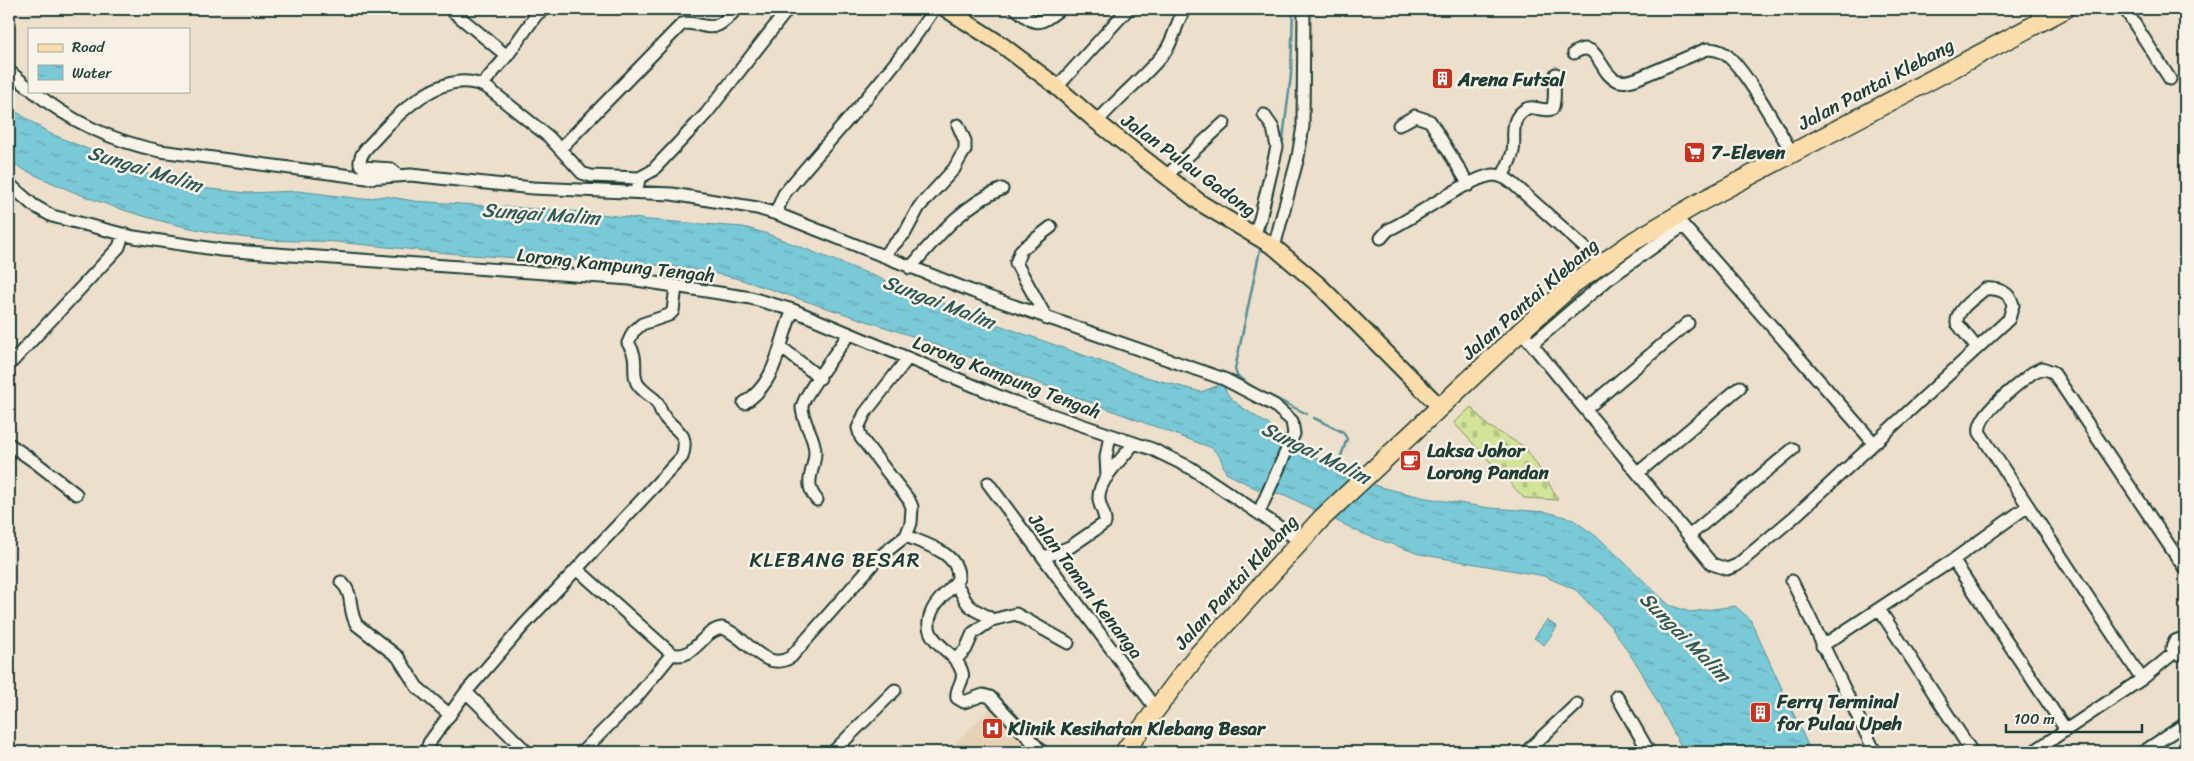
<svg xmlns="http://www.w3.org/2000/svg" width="2194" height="761" font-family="Sriracha,sans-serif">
<defs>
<pattern id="cemetery-stones" width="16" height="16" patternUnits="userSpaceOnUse" patternTransform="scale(1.25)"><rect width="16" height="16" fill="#d3e498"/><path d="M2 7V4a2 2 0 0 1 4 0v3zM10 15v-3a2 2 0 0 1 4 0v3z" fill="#b5c484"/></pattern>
<pattern id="water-ripples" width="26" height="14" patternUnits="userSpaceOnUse" patternTransform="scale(1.25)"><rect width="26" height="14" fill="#7ac9d7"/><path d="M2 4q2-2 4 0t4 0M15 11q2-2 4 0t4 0" fill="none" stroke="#63a4af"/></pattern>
</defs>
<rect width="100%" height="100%" fill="#ecdfcb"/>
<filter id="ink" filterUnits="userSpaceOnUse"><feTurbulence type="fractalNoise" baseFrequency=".02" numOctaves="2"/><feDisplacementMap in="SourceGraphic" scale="10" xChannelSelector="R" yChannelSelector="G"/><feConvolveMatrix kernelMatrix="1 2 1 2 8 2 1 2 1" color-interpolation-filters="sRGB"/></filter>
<g filter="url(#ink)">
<!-- built -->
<path fill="#e5d1b6" d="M993,706L1035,752H951L948,750Z"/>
<!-- cemetery -->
<path fill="url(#cemetery-stones)" stroke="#799066" d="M1471,407L1488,426L1525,447L1547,480L1558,500L1524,498L1454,423Z"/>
<!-- water -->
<path fill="url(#water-ripples)" stroke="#569196" d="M9,107L49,133L155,177L201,188L247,193L298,191L362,199L385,196L414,201L584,212L649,220L743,227L765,233L996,324L1139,375L1201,392L1222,384L1229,396L1240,406L1269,425L1283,438L1336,470L1380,487L1426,498L1490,508L1547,512L1572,519L1600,539L1669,605L1690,612L1735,606L1750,619L1811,752H1684L1641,671L1613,629L1576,590L1544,576L1419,554L1361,533L1285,495L1257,489L1226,473L1220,457L1212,448L921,339L739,279C661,259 581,262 502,257C446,254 391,247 336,242C309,240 283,242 256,239C171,229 85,202 9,162Z
M1547,620L1557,627L1544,645L1534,638Z"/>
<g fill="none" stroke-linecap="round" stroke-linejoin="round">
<!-- stream -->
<path stroke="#569196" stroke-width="2.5" d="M1282,147L1291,75L1293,9
M1263,235L1276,177
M1259,391L1237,376L1235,369L1261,245
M1265,393L1307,414
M1314,418L1343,432L1347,439L1336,470"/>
<defs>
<path id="minor" d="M9,9H10
M450,9L507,56
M1016,9C1037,26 1038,26 1060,9
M2036,9L2041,22
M2125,9L2170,79
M1574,53C1598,37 1599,73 1616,80C1623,83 1629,81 1636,79L1707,49C1714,49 1719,50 1725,54C1744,66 1779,131 1792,153
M9,71L29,88
M482,85L507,56L537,14L545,9
M1057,87L1128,9
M33,91C71,122 112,141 160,151L367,178L411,175L533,188L672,194L757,208L780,215L974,292L1224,379L1274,405L1292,421L1294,434L1259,512
M1097,122C1118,97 1144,78 1164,53C1173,42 1175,27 1182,14
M1399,125L1415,116L1430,121L1469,185
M561,148L682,24C695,20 706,31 718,25C725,22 731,14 737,9
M1167,175L1224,123
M399,176L391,169L363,167L360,164C359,153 370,145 376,138C401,110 448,64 489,89L549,137L582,173L591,176L639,178
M1502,177C1506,169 1511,160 1513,151C1516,137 1508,119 1526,109C1532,105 1542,112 1552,109C1557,98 1552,86 1556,74
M9,184L33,205L52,216L134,237L221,250L630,279L751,298L793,310L1008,400L1152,449L1191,468L1300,541
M638,185L639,178L652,171L706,114L788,9
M780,215L778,208L784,194C835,133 891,75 934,9
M1675,216L1873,442
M1250,234L1256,230L1260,219L1277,147L1273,128L1264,115
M1381,238L1388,230C1413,219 1470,177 1493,175C1503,175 1510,181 1517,187L1602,263
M1274,247L1298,157L1303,126L1304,9
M883,256L905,233L919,207L954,169L960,158L965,150V141L958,125
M910,268C937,237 962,205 1002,189
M1047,319L1016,263L1021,250L1051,227
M1521,331L1712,564L1727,569L1737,565L1794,517L2009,319L2013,305C2010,292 1998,288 1985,289C1975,298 1956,309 1957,323L1976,347
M1532,344L1607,280L1683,226
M781,347L820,378
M9,365L119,247L123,235
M744,403C778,382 778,344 793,310
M1586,409L1688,323
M9,444L35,462L76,494
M1639,472L1740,387
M1107,477L1106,457L1110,435
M988,483L1156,709
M817,500C802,483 815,470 815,452C815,436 803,424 802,408C801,398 841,346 849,334
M1690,535L1793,449
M906,536C925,544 960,553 958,579C951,590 939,597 933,609C916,642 955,647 962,672C965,681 955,688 957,698L964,702L983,695L990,697L1042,752
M1044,557L1070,547L1105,523C1106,513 1098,506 1099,496C1100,477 1124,458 1134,443
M1953,560L2066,730
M577,569L672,654C695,661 701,631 722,628C746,635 764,674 791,657L879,557L906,536L911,523L912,507L909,500L861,438L858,428L865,413L908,358
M1792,581L1875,752
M341,582C355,594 347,610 357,625L398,657L417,687L450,715
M955,584C963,591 963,601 971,607C978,613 986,614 992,620L1016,614L1068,643
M1879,609L1972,752
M2185,642L2180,639L2175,641L2172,648L2178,654L2185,651
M1822,646L1953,560L2028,506
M955,660L966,649L973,633L992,620
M2142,679L1980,433C1975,415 2019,384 2032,373L2042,368L2053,372L2185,569
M466,692L527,752
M1617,696L1649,752
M426,752L429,743L466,692L523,626L682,457C690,430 675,433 663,415C659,409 660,404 654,399C648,394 641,390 637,383C631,369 640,360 628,343L633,332L642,324L669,315L673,311L676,286
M582,752L635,699L672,654
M833,752L895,690
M1526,752L1577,704
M2033,752L2142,679L2175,652
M2143,752L2185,724"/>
<path id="major" d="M946,9L1002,45L1051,82L1097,122L1202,204L1274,247L1320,286L1440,407"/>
<path id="highway" d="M1124,752L1194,659L1321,519L1521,331L1576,282L1634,241L1702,201L2065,9"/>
</defs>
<!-- minor casing -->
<use href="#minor" stroke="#1f3d34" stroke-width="15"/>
<!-- major casing -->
<use href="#major" stroke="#1f3d34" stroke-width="19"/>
<!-- highway casing -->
<use href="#highway" stroke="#1f3d34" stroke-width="21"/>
<!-- minor -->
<use href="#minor" stroke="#f7f3e8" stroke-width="11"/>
<!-- major -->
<use href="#major" stroke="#faddab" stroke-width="15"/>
<!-- highway -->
<use href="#highway" stroke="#faddab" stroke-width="18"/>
</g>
</g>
<!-- icons -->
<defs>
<symbol id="building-square" viewBox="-11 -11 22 22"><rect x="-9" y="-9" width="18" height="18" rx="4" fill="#c8321e" stroke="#f7f3e8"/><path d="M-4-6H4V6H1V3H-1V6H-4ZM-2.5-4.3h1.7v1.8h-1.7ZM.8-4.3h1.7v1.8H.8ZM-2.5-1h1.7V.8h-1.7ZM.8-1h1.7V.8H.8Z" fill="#fff"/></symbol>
<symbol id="supermarket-square" viewBox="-11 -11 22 22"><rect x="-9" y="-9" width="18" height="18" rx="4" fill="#c8321e" stroke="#f7f3e8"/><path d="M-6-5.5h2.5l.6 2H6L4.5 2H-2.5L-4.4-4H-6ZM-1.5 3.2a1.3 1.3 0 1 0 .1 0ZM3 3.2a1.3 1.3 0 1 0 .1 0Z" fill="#fff"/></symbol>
<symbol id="cafe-square" viewBox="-11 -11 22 22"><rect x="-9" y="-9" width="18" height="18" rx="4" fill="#c8321e" stroke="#f7f3e8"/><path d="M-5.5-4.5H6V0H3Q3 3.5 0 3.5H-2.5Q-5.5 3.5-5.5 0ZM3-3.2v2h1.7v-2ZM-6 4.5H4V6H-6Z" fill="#fff"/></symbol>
<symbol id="hospital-square" viewBox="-11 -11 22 22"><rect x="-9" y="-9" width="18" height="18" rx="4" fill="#c8321e" stroke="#f7f3e8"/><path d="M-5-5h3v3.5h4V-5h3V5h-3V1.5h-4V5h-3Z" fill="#fff"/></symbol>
</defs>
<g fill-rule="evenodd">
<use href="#building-square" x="1430" y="66" width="25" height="25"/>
<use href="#supermarket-square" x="1682" y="140" width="25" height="25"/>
<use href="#cafe-square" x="1398" y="448" width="25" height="25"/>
<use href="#building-square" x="1748" y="700" width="25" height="25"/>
<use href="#hospital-square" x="980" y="716" width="25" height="25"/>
</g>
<g text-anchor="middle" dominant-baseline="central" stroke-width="5" stroke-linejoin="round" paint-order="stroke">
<!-- poi labels -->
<g font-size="19" font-weight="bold" fill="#1f3d34" stroke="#f7f3e8" text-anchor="start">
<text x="1458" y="79">Arena Futsal</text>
<text x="1711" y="152">7-Eleven</text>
<text x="1427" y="450">Laksa Johor<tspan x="1427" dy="22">Lorong Pandan</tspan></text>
<text x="1777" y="701">Ferry Terminal<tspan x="1777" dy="22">for Pulau Upeh</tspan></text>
<text x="1008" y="728">Klinik Kesihatan Klebang Besar</text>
</g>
<!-- street labels -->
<g font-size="19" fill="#1f3d34" stroke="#f7f3e8">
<text transform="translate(1876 84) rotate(-28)">Jalan Pantai Klebang</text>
<text transform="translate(1189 165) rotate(36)">Jalan Pulau Gadong</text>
<text transform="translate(616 265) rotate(6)">Lorong Kampung Tengah</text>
<text transform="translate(1530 299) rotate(-41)">Jalan Pantai Klebang</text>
<text transform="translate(1007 377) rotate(21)">Lorong Kampung Tengah</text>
<text transform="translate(1236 582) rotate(-48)">Jalan Pantai Klebang</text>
<text transform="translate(1086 586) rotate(53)">Jalan Taman Kenanga</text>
</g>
<!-- water labels -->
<g font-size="20" font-style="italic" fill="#315955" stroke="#f7f3e8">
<text transform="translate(145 169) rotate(17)">Sungai Malim</text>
<text transform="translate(541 214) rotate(4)">Sungai Malim</text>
<text transform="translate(939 302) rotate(21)">Sungai Malim</text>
<text transform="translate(1316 453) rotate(26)">Sungai Malim</text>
<text transform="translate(1685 637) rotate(45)">Sungai Malim</text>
</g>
<!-- quarter labels -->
<g font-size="21" letter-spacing="1" fill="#1f3d34" stroke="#f7f3e8">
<text x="835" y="560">KLEBANG BESAR</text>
</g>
</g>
<!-- margin -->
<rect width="2194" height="761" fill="none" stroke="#f7f3e8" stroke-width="30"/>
<rect x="15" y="15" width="2164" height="731" fill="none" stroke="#1f3d34" stroke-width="2" filter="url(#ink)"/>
<!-- legend -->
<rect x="28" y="28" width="162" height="65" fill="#f7f3e8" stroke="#a1aaa0"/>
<rect x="38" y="44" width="25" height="8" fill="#faddab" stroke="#a1aaa0"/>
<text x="72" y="52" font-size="15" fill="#1f3d34">Road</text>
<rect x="38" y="65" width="25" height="15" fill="url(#water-ripples)" stroke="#a1aaa0"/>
<text x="72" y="78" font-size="15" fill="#1f3d34">Water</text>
<!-- scale -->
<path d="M2006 724v8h136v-8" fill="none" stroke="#1f3d34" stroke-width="2.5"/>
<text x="2014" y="724" font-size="15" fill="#1f3d34" stroke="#f7f3e8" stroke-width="4" paint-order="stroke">100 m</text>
</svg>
